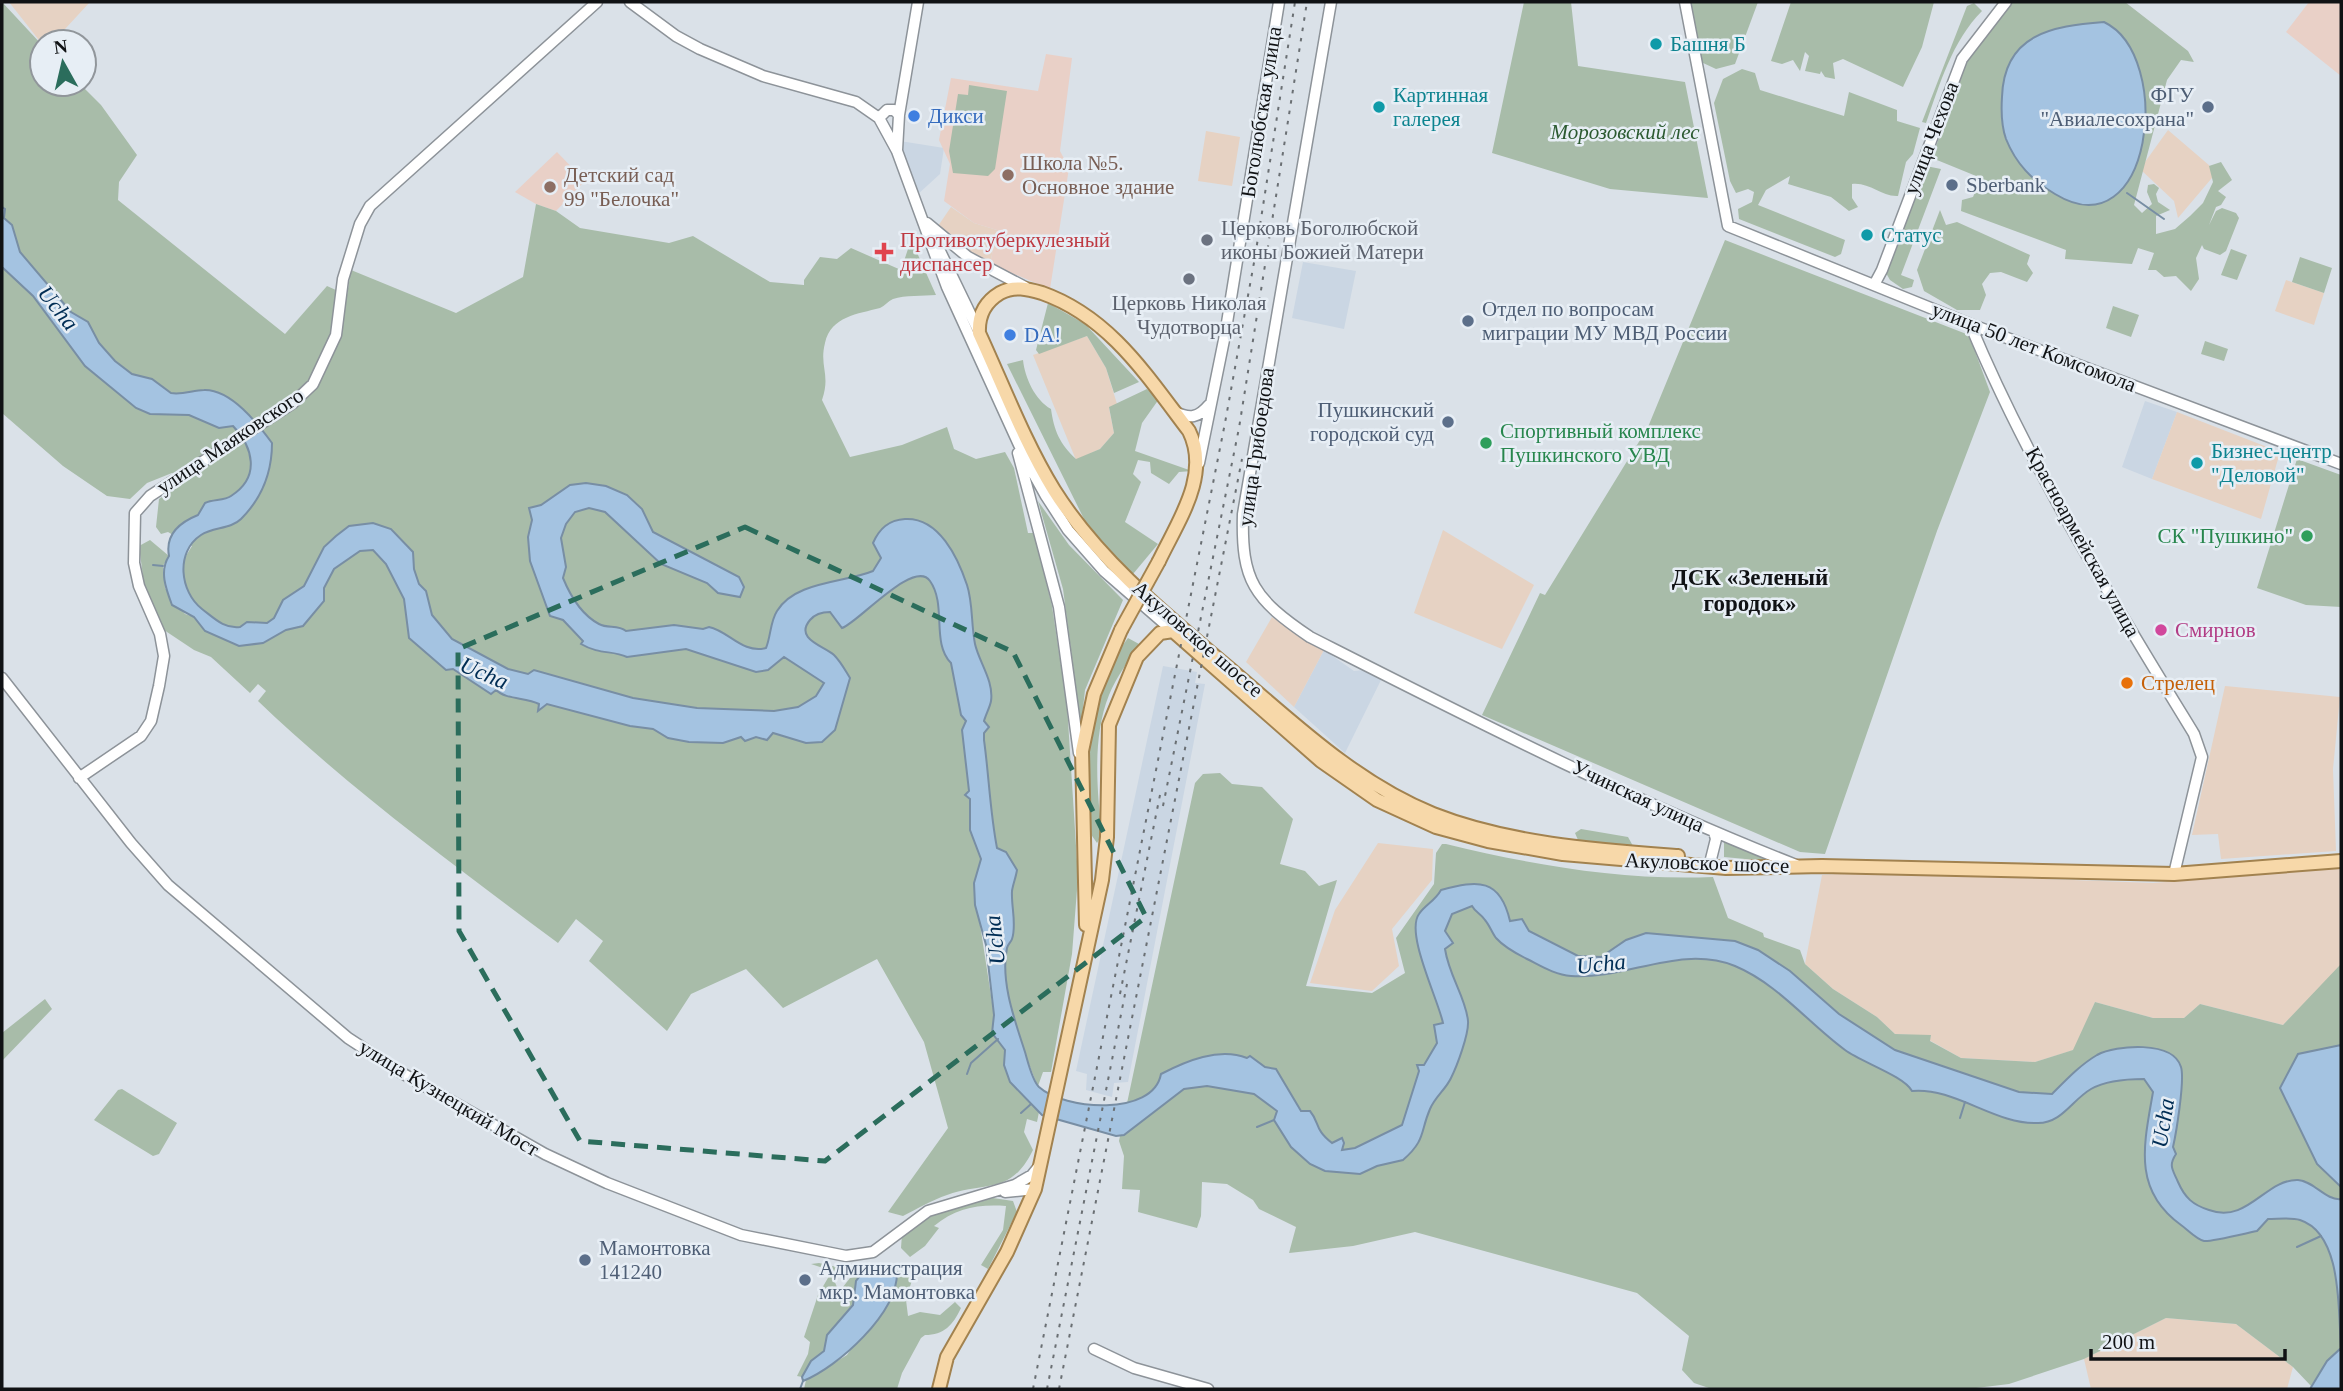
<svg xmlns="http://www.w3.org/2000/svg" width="2343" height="1391" font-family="'Times New Roman',serif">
<rect width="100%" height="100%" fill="#dae1e8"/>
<!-- built -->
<path fill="#cad6e3" d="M900,141L944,148L940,174L917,195Z
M1303,262L1356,271L1344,329L1292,318Z
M2145,401L2177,412L2152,479L2122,467Z
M1324,650L1354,671L1364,670L1381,680L1345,753L1294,707Z
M1163,666L1197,672L1195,683L1205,684L1128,1082L1114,1083L1112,1097L1086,1090L1087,1074L1076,1071Z"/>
<!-- industrial -->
<path fill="#e6d2c3" d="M9,2H90L53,42L42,44Z
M2168,130L2217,172L2178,218L2174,201L2140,169Z
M1206,131L1240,137L1232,186L1198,181Z
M951,207L974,223L997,230L990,264L955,243L938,226Z
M2286,280L2324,293L2314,325L2275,311Z
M1087,336L1106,368L1117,404L1109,408L1114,433L1100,449L1076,460L1033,355Z
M2177,412L2280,452L2261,519L2152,479Z
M1443,530L1534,585L1502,649L1414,613Z
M1272,617L1324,650L1294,707L1246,662Z
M2225,686L2340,697L2333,769L2336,851L2221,859L2218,834L2192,835Z
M1378,843L1433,849L1432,880L1392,929L1399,966L1372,991L1310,983L1335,910Z
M2341,868V966L2283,1025L2200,1004L2184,1018H2153L2095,1002L2074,1050L2035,1062L1961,1058L1929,1040L1931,1036L1895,1034L1877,1017L1833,989L1805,964L1822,875L1862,872L2153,883Z
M2166,1318L2236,1324L2293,1367L2287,1389H2091L2084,1359Z"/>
<!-- education -->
<path fill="#e9d0c7" d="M2309,2H2341V76L2286,32Z
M1046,54L1072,58L1060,151L1069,168L1050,289L990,264L997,230L974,223L944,201L950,164L939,140L951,78L1038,91Z
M557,152L585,181L556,211L536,204L515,192Z"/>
<!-- green -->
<path fill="#a8bca9" d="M2,2L42,45V84H80L101,105L137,155L119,182L118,200L285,334L327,286L347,295L351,270L456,313L523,277L536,204L556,211L580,228L669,243L693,236L770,282L804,285V280L820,257L837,259L851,248L901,270L908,249L914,246L936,295C923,296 905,295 893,299C888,301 885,306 880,308C858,314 831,316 825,343C819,367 831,374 822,400L850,457L902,445L947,427L954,449L976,459L1005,452L1014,468L1028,533H1034L1052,606L1067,705L1078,877L1072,954L1051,1072H1043L1038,1086C1026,1059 990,964 1012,940L979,918L994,1015L992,1033L1006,1050C1002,1079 1020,1091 1039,1112L1037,1122L1027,1119L1024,1132L1033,1150C1011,1195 987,1181 947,1195C932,1200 917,1209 903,1216L888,1212L948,1128L924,1042L877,959L783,1008L746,969L691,994L667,1031L589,961L603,941L576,919L558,943C455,866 351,790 258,701L266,691L258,684L250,693L211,657L194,650L164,630L144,584L139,546L150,540L169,556L163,566L165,588L185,614L194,617L205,631L239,646L263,643L286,630L274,618L267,623L247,622L240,627C214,630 183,596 182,571C182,561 187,554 192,546L168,532L161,534L156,527L159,499L183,483L172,473L147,483L130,499L107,496L63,466L2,413Z
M1524,2H1571L1578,66L1685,82L1708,198L1610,189L1492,153Z
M1689,2H1758L1735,64L1716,69L1701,62Z
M1791,2H1934L1922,47L1903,87L1843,59L1833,63L1835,79L1825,77L1821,71L1820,74L1805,71L1809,56L1805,52L1800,71L1793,60L1782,64L1771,61Z
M2012,2H2125L2188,51L2194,62L2181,60L2167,80L2134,205L2142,213L2152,204L2147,192L2148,185L2154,184L2159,188L2156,194L2158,202L2170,210L2156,216V234L2175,229L2190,216L2203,203L2213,182L2209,166L2221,162L2232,180L2218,191L2226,197L2221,205L2216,207L2209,225L2216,211L2222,208L2236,213L2239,218L2226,251L2220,255L2204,249L2202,245L2196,258L2199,279L2191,291L2176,276L2164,277L2156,270H2148L2154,253L2138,248L2132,264L2065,259L2066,250L1961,211L1962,200L1973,197L1981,178L1932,158L1966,60Z
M1974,3L1982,11C1952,41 1940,84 1926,123L1922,122L1967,6Z
M1742,69L1755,73L1760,90L1844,116L1849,92L1897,110V121L1920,128L1913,154L1906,162L1898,196C1881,197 1870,182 1852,184V198L1858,207L1849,211L1831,197L1788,184L1790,176L1766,190L1758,205L1845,240L1841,254L1835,257L1739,219L1738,209L1752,202L1754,192L1748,189L1736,193L1730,181L1714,103L1723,79Z
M969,85L1007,91L995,169L988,176L953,173L949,151L958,94L968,95Z
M1926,166L1941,169L1901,275L1914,280L1912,287L1903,289L1890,280L1886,273Z
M1940,210L1946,225L1957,222L2030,255L2027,264L2033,273L2027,282L2001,272L1990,273L1982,284L1986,295L1980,310H1957L1924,291L1917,270Z
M1725,240L1969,335L1990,392L1937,531L1825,854L1800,852L1482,715L1540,593L1545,595L1648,427Z
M2231,249L2247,255L2237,280L2221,275Z
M2300,257L2332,268L2324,293L2292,282Z
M1048,303L1085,324L1139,382L1114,393L1106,368L1087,336L1039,354L1036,350Z
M2113,306L2139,315L2131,337L2106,328Z
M2205,341L2228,349L2224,361L2201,354Z
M1023,360C1025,378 1035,400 1051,409C1054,431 1060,444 1076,459L1100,449L1114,433L1109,407L1147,389L1159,399L1142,423L1135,451L1192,471L1179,472L1169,484L1151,473L1150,462L1138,460L1133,474L1141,482L1125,522L1158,544L1133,574L1090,531L1007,364Z
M2297,459L2341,475V607L2306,605L2257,588Z
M1038,501L1069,545L1123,600L1085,690L1081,726L1063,589Z
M1128,638L1139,644C1129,660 1116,678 1109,695C1092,737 1097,791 1102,835L1097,843L1090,833C1087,767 1085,693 1128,638Z
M1220,773L1232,784L1262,787L1293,819L1280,864L1305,871L1319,886L1337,880L1306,986L1372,993L1405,973L1396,938L1434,884L1436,853L1442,844H1446C1532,865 1624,881 1713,877L1728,918L1763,933L1764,937L1800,950L1805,964L1833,989L1877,1017L1895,1034L1931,1035L1930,1041L1961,1058L2035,1062L2073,1050L2095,1002L2153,1018H2184L2200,1004L2283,1025L2340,965L2341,1348L2327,1361L2311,1386L2293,1367L2236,1324L2166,1318L2084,1359L2009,1384L1968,1389H1712L1694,1383L1682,1370L1689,1336L1637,1293L1415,1232L1353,1246L1289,1253L1296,1227L1259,1209L1253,1200L1227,1184L1202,1182L1201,1216L1197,1228L1138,1212L1140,1190L1122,1189L1124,1156L1119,1141L1195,783L1203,774Z
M1581,829L1628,837L1633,846L1578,840L1575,833Z
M1724,841L1778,862L1724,857Z
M45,999L52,1009L2,1061V1033Z
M122,1089L177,1123L159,1154L153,1156L94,1120L118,1090Z
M993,1198L1013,1201L1017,1212L988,1269L981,1265L1003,1230L1006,1206C978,1204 956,1208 934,1226L939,1228L925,1246L910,1257L901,1248L902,1234L929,1216Z
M819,1263L837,1267L839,1271L834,1280L839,1292L850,1278L861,1275L856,1281L853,1304L827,1335L824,1351L811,1361L802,1377L797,1376L808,1354L810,1342L804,1337L818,1295L832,1271L811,1264Z
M901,1271L912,1280L906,1300L908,1316L920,1312L940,1315L955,1302L961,1308C953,1325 944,1335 925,1335L921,1338L902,1373L897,1389H804L806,1380L847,1355L897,1281V1272Z"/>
<!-- water -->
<path fill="#a4c3e1" stroke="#788ea4" stroke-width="2" d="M2104,22C2175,56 2152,253 2055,194C2032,180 2016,164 2006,139C2001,125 2001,112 2002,97C2004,34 2052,26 2104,22Z
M2,207L5,209L4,218L12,225L20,252L71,312L88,322L99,343L115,361L132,374L152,379L171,393C183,395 193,390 204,390C231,389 258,424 272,443C272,472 262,498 241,519C231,529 213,527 201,535C175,552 180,592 202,609C214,618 224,629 240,627L247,622L267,623L274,618L283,600L304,586L324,547L336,536L349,526L373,523L391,529L413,552L414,569L419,584L426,591L432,615L452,639L508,669L528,674L534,670L633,698L697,708L774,711L798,707L816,696L824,683L784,657L768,670L756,672L686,649L627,657C612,650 600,655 581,644L583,641L563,620L550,616L530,561L528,537L532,520L529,508L541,505L570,485L586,483L606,486L627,495L642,509L653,532L739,577L744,587L740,597L718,593L707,583L661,564L605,512L589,508L575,512L566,524L561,538L566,567L563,578C570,595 582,615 599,624C608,629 618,624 626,631L674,625L703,629L709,627C729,631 742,654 766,648C771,636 770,622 777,611C795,581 844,583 873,571L881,558L873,543C879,529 888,520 905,519C939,517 958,558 967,585C973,603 971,624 975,644C979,662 994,681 991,701C990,707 986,714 984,721L989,727L984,733V740C989,776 990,812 997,848L1006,852L1017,870C1016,877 1013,884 1012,891C1011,906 1017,925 1012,939C1011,942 1008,944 1007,948C1000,981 1015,1021 1025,1052C1028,1062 1032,1080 1039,1087C1064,1110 1153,1117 1161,1074C1186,1061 1219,1047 1247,1058L1250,1056L1265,1067L1276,1069L1301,1111H1310C1320,1123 1314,1129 1332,1143L1342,1138L1344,1143L1342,1150L1355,1148L1402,1125L1419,1071L1417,1065H1424L1437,1043L1434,1025L1443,1023C1438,999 1405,933 1419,914C1425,905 1435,901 1441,890C1478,880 1500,878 1510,921L1522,919L1529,931L1578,956L1601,957L1626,940L1646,933L1735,941L1758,950L1790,971L1839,1014L1895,1050L2019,1092L2052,1094C2066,1080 2080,1065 2097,1055C2116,1045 2173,1040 2181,1067C2185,1080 2176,1134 2173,1147L2176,1154C2168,1166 2173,1170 2178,1182C2185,1198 2193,1205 2209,1210C2248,1224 2265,1179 2298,1180C2314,1181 2326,1201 2341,1199V1389H2310L2327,1361L2341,1348C2338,1312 2343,1234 2300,1220C2291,1217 2278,1219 2268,1219L2257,1231C2247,1233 2210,1242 2204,1241C2196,1239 2188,1230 2181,1225C2132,1190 2144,1144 2153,1092L2144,1079C2127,1079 2107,1080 2091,1089C2072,1100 2062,1123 2038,1123C1995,1125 1955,1087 1912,1091C1904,1076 1861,1062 1845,1050C1808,1023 1778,984 1735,966C1680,944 1626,980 1571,976C1555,975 1541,966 1527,959C1517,954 1504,947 1496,938C1492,933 1490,926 1485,920C1480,913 1476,913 1472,906L1452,914L1445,931L1453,943L1445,949C1449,976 1466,998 1468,1021C1469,1034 1457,1066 1451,1078C1446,1089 1435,1097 1430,1109C1420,1132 1426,1140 1403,1160L1377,1166L1360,1174L1325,1171L1310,1164L1291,1147L1274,1120L1277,1111L1254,1094L1207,1086L1184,1089L1124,1135L1116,1136L1042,1115L1010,1082L1004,1065L1005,1050L992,1033L994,1015L986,945L975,905L974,883L981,859L970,830V799L965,795L969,791L962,730L966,721L961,715L951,663C931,643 947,605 930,581C914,558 858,623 842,628L830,612C822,612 815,614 810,620C794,639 824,646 834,655C841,662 845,670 850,678L835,730L822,742L806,743L773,733L767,740L756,737L745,741L741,737L723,743L689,742L668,738L653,729L630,726L547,704L538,711L539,704C526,697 506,700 496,690L491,694L453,669L446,670L409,638L404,599L386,564L373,550L360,551L334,569L324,588V601L303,626L286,630L263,643L239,646L205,631L194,617L172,605C166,589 159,571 169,556C165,535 178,523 198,515L205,503C213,499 224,501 231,496C261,477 253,447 233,426L219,428L189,415L150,414L136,408L85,366L33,296L2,267Z
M2341,1045V1187L2317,1164L2280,1088L2298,1054Z
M867,1267L897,1272C898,1313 838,1367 803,1381L802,1377L811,1361L824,1351L827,1335L853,1305L856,1281Z"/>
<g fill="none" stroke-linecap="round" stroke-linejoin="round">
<!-- stream -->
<path stroke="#788ea4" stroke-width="2" d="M2127,193L2164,219
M153,565L163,566
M967,1074L971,1063L998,1039
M1021,1113L1031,1104
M1960,1118L1965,1102
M1257,1127L1274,1120
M2297,1247L2321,1236
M800,1389L803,1381"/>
<defs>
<path id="minor" d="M630,2L676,36L700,49L763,76L856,102L879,118L897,151L947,287L1026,460L1046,496L1068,530L1104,571L1173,631
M1331,2L1243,514C1241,581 1254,599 1310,637C1468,717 1630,800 1796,865
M1685,2L1728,226L1970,324L2341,464
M879,118L887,110H894L899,115
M897,150L899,115L918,2
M927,223L968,257L1025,287
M937,245L979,332
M1874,285L1882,270L1962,59L2006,2
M1970,324C2029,466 2114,603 2194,734L2202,757L2174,874
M1175,412C1190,419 1198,418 1209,405
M1018,453L1059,607L1079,753
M1199,463L1225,335L1279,2
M2,678L131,843L168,885L348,1038L400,1072L545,1154L607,1183L741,1235L846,1256L873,1252L928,1211L1015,1185L1032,1175L1040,1165
M79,778L141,736L151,721L159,686L164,656L160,634L139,586L134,563L135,513L150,496L293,403L313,384L336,335L343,279L360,224L370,206L597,2
M1709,867L1716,839L1714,832
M1005,1192L1035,1189
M1094,1349L1134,1368L1208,1389"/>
<path id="major" d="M1159,561C1178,521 1211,475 1189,431C1147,376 1110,317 1042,293C1028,289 1014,285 1000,293C985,302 978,315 979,333C1003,385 1024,441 1054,490C1100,563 1171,619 1236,674C1298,727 1357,783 1433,814C1509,844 1597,850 1678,856
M1086,925L1082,751L1094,694L1121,630
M939,1389L947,1357L1007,1252L1035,1189L1102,880L1107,837L1109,725L1137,657L1160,633L1173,631L1321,761L1377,800L1436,827L1488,841L1563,854L1726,868L1822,866L2174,874L2341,861"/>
</defs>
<!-- minor casing -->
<use href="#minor" stroke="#8d9399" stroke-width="13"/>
<!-- major casing -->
<use href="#major" stroke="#a2824f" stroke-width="16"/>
<!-- minor -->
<use href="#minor" stroke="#fff" stroke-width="10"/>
<!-- major -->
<use href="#major" stroke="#f7d8a9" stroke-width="12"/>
<!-- rail -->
<path stroke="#6a6f73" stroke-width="2" stroke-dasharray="3.5 7" stroke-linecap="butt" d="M1163,806L1239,428L1307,2
M1120,994L1160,795
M1033,1389L1225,423L1255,257L1295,2
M1047,1389L1127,984
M1059,1389L1242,459"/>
<defs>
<path id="major-bridge" d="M1121,630L1159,561"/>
</defs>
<!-- major-bridge casing -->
<use href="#major-bridge" stroke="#a2824f" stroke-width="16" stroke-linecap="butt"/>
<!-- major-bridge -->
<use href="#major-bridge" stroke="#f7d8a9" stroke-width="12"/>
</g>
<!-- marked area -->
<path fill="none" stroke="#2b6d5c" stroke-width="5" stroke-dasharray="14 9" stroke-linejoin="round" d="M745,527L1013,652L1146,917L825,1161L580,1141L459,931L458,649Z"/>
<!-- markers -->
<g fill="#0f9aa8" stroke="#e7eef5" stroke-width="2.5">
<circle cx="1656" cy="44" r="7"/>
<circle cx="1379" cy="107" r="7"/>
<circle cx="1867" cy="235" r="7"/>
<circle cx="2197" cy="463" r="7"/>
</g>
<g fill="#5c6f8a" stroke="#e7eef5" stroke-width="2.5">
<circle cx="2208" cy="107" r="7"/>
<circle cx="1952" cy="185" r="7"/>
<circle cx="1468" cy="321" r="7"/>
<circle cx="1448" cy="422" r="7"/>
<circle cx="585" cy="1260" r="7"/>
<circle cx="805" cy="1280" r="7"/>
</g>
<g fill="#3f7fe0" stroke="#e7eef5" stroke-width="2.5">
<circle cx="914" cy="116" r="7"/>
<circle cx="1010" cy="335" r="7"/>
</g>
<g fill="#8d6e63" stroke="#e7eef5" stroke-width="2.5">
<circle cx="1008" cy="175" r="7"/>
<circle cx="550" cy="187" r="7"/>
</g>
<g fill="#6b7280" stroke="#e7eef5" stroke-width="2.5">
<circle cx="1207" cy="240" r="7"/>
<circle cx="1189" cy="279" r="7"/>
</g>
<path fill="#e0444e" stroke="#e7eef5" stroke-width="2.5" d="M880.5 241.5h7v7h7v7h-7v7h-7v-7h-7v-7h7z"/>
<g fill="#2e9e5b" stroke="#e7eef5" stroke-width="2.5">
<circle cx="1486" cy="443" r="7"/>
<circle cx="2307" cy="536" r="7"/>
</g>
<circle fill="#d1479c" stroke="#e7eef5" stroke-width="2.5" cx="2161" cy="630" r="7"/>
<circle fill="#e8710a" stroke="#e7eef5" stroke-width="2.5" cx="2127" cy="683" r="7"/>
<g text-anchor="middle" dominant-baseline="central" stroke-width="5" stroke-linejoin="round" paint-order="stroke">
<!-- culture labels -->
<g font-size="21" fill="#0d838f" stroke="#e7eef5" text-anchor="start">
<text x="1670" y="44">Башня Б</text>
<text x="1393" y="95">Картинная<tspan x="1393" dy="24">галерея</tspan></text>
<text x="1881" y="235">Статус</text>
<text x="2211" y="451">Бизнес-центр<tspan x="2211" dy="24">"Деловой"</tspan></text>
</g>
<!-- service labels -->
<g font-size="21" fill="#4e5e75" stroke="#e7eef5" text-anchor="start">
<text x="2194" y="95" text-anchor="end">ФГУ<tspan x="2194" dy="24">"Авиалесохрана"</tspan></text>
<text x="1966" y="185">Sberbank</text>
<text x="1482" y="309">Отдел по вопросам<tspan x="1482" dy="24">миграции МУ МВД России</tspan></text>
<text x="1434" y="410" text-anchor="end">Пушкинский<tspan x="1434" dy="24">городской суд</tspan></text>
<text x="599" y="1248">Мамонтовка<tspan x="599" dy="24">141240</tspan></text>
<text x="819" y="1268">Администрация<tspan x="819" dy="24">мкр. Мамонтовка</tspan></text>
</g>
<!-- street labels -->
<g font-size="21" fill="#101214" stroke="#e7eef5">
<text transform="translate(1261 112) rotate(-81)">Боголюбская улица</text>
<text transform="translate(1931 138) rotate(-69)">улица Чехова</text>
<text transform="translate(2034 347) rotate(21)">улица 50 лет Комсомола</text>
<text transform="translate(230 441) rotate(-34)">улица Маяковского</text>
<text transform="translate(1256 447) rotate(-82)">улица Грибоедова</text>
<text transform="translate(2083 542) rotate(61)">Красноармейская улица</text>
<text transform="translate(1198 639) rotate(41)">Акуловское шоссе</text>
<text transform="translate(1638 796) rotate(25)">Учинская улица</text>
<text transform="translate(1707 863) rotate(2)">Акуловское шоссе</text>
<text transform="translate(449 1098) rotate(31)">улица Кузнецкий Мост</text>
</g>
<!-- shop labels -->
<g font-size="21" fill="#366cbe" stroke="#e7eef5" text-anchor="start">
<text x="928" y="116">Дикси</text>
<text x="1024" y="335">DA!</text>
</g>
<!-- park labels -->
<g font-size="21" font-style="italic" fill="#2c5a31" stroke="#e7eef5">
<text x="1625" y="132">Морозовский лес</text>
</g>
<!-- education labels -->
<g font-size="21" fill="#785e54" stroke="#e7eef5" text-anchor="start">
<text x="1022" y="163">Школа №5.<tspan x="1022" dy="24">Основное здание</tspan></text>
<text x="564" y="175">Детский сад<tspan x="564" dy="24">99 "Белочка"</tspan></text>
</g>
<!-- worship labels -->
<g font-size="21" fill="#5b616d" stroke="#e7eef5" text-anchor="start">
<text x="1221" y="228">Церковь Боголюбской<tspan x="1221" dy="24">иконы Божией Матери</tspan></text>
<text x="1189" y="303" text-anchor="middle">Церковь Николая<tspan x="1189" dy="24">Чудотворца</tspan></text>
</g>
<!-- health labels -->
<g font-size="21" fill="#be3a42" stroke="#e7eef5" text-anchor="start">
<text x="900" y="240">Противотуберкулезный<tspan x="900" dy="24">диспансер</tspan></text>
</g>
<!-- leisure labels -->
<g font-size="21" fill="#27864d" stroke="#e7eef5" text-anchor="start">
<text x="1500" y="431">Спортивный комплекс<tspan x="1500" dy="24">Пушкинского УВД</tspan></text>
<text x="2293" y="536" text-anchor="end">СК "Пушкино"</text>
</g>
<!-- hotel labels -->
<g font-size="21" fill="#b23c85" stroke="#e7eef5" text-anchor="start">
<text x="2175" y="630">Смирнов</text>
</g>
<!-- food labels -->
<g font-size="21" fill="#c56008" stroke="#e7eef5" text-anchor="start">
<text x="2141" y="683">Стрелец</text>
</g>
<!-- water labels -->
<g font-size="23" font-style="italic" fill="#002d54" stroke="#e7eef5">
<text transform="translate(58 308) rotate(51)">Ucha</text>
<text transform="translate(484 673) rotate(23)">Ucha</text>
<text transform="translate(995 940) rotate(-96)">Ucha</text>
<text transform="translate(1601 964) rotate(-6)">Ucha</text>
<text transform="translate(2163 1123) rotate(-81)">Ucha</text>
</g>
<!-- neighbourhood labels -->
<g font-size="23" font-weight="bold" fill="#101214" stroke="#e7eef5">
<text x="1750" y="577">ДСК «Зеленый<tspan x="1750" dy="26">городок»</tspan></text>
</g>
</g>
<!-- border -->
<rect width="2343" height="1391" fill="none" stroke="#101214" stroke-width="7"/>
<!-- north arrow -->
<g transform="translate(63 63) rotate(352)"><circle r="33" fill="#e7eef5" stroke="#91969b" stroke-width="2"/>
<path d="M0-5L12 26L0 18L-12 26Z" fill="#2b6d5c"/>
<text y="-10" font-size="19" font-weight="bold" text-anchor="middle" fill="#101214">N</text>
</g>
<!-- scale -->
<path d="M2091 1349v10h194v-10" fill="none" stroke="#101214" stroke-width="3.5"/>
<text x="2102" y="1349" font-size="21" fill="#101214" stroke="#e7eef5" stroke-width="5" paint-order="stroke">200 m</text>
</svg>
